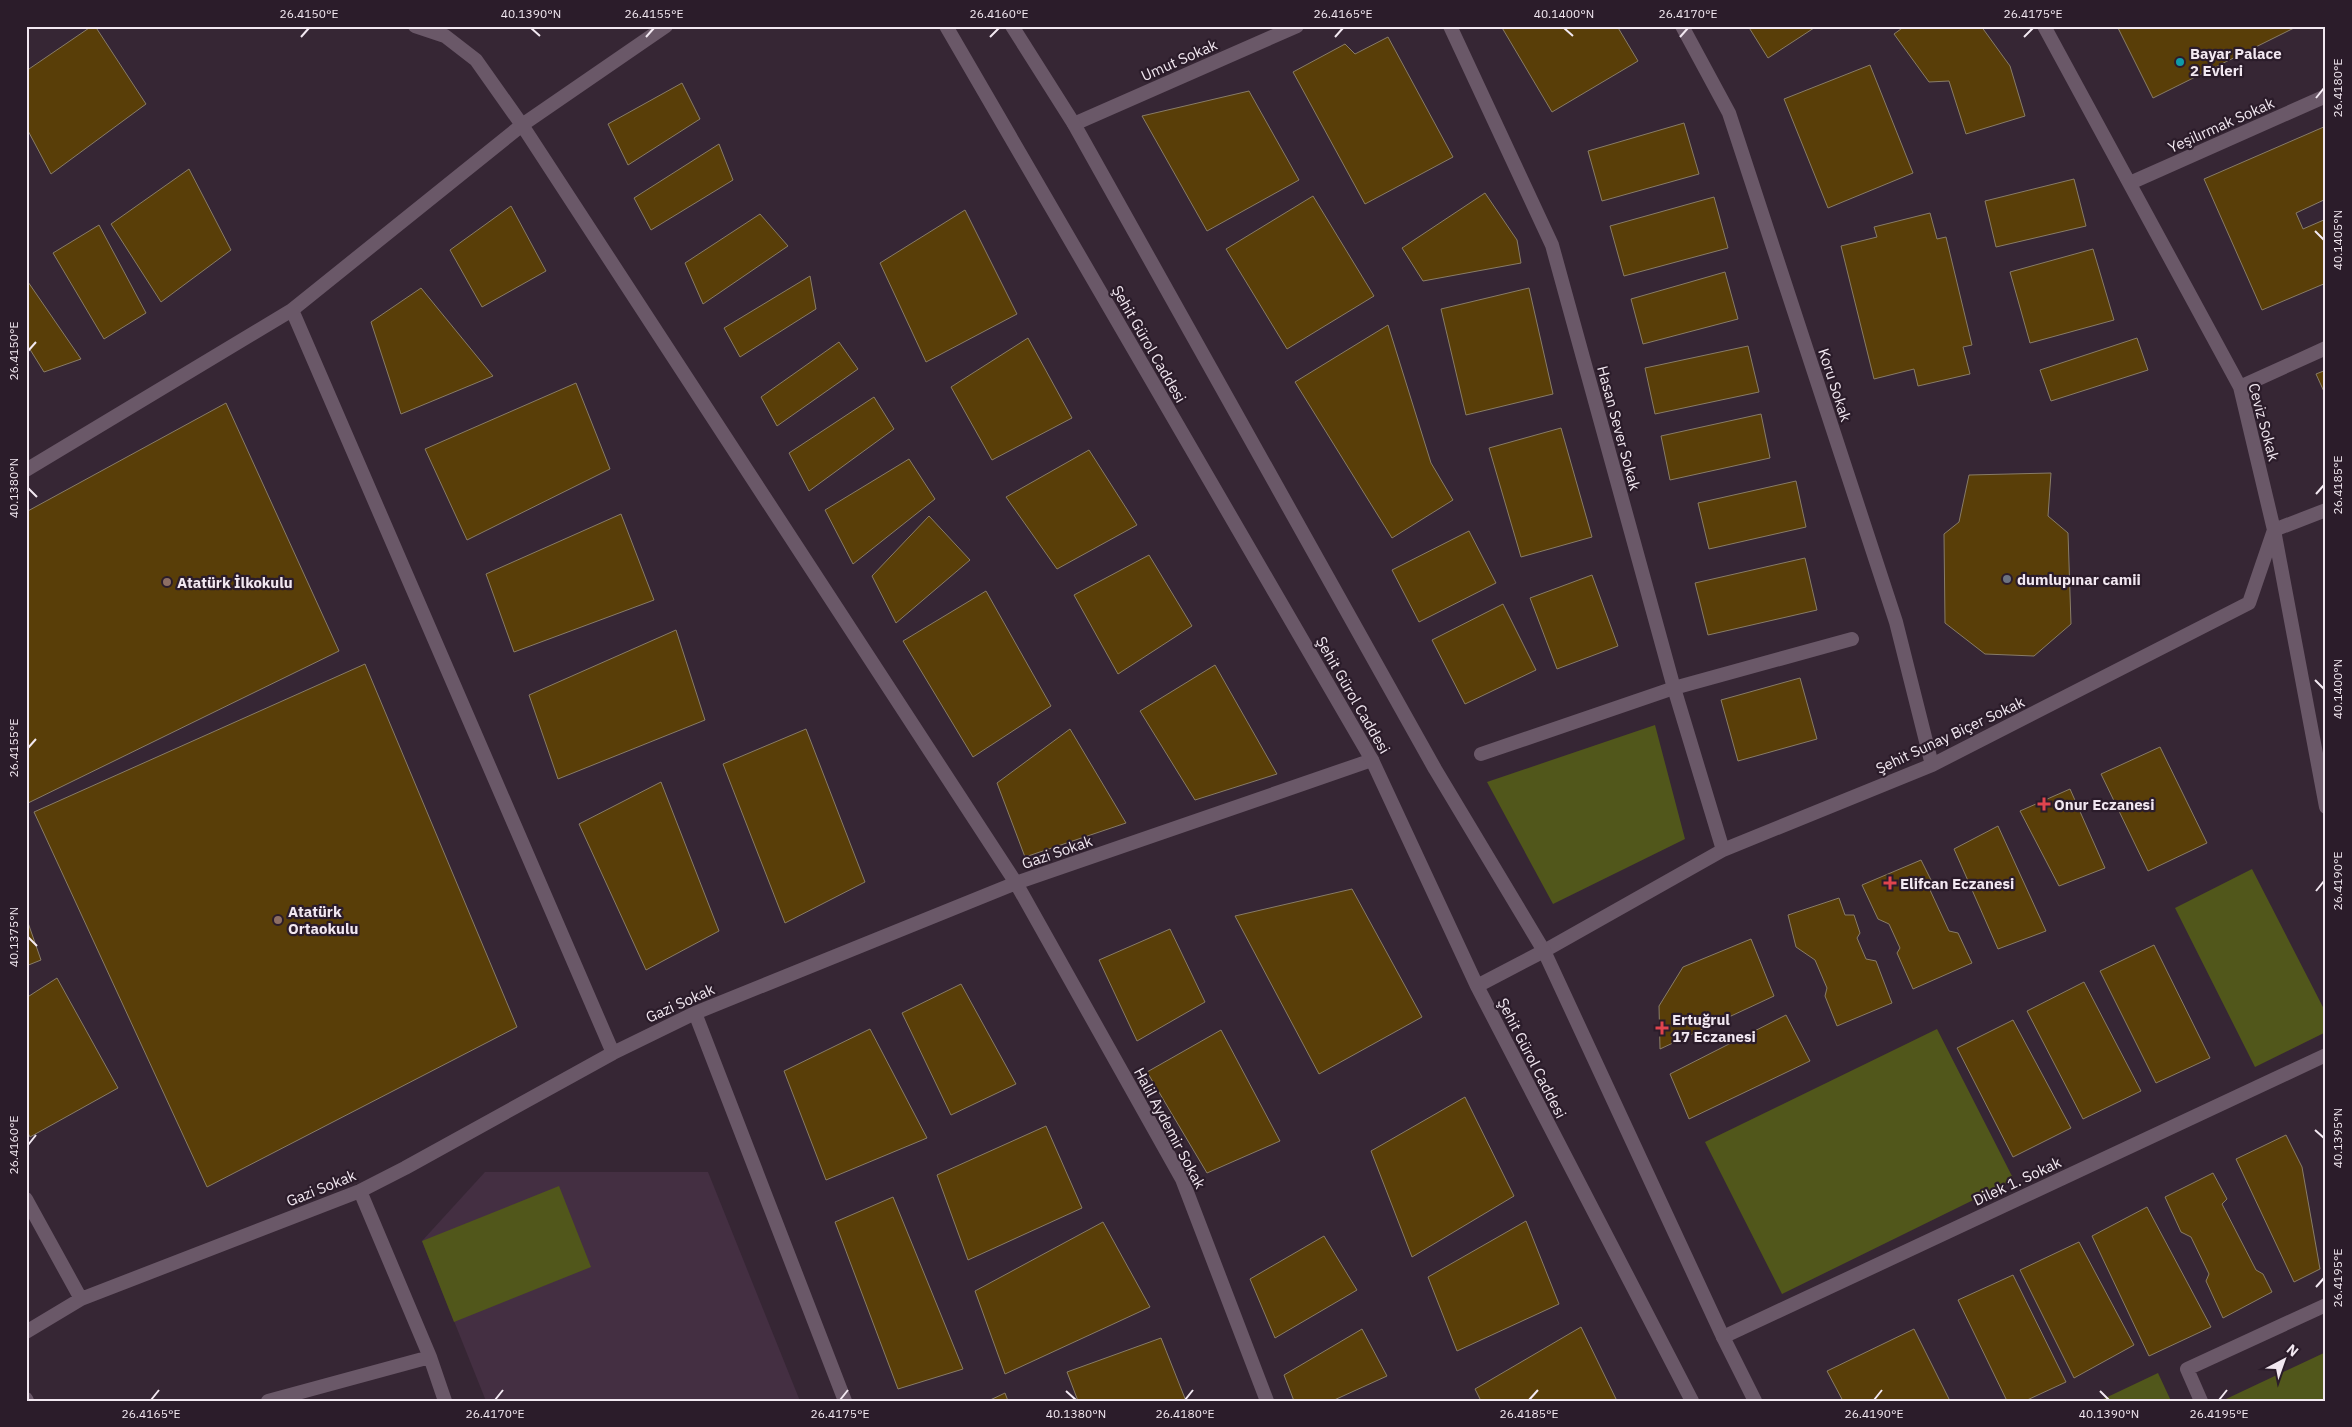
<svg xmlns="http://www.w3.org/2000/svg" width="2352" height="1427" font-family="'IBM Plex Sans',sans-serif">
<rect width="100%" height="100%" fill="#362634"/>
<!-- built -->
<path fill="#442f42" d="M485,1172H708L800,1401H486L422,1241Z"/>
<!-- green -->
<path fill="#51571b" d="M1655,725L1685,839L1553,904L1487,782Z
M2252,869L2326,1013V1032L2255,1067L2175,908Z
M1937,1029L2014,1180L1782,1294L1705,1142Z
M559,1186L591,1267L454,1322L422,1241Z
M2326,1352V1401H2227L2226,1399Z
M2158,1373L2171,1401H2099Z"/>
<!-- building -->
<path fill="#593e08" stroke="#887c67" d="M92,26H95L146,104L51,174L26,127V71Z
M1501,26H1617L1638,61L1552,112Z
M1748,26H1817L1768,58Z
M1905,26H1981L2010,66L2025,116L1966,134L1949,81L1929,82L1894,34Z
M2117,26H2298L2153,98Z
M1388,37L1453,157L1365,204L1293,72L1345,44L1355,54Z
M1870,65L1913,173L1828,208L1784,99Z
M682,83L700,119L628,165L608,124Z
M1249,91L1299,180L1207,231L1142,116Z
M1684,123L1699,174L1602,201L1588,151Z
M2326,126V199L2296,213L2303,229L2326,219V283L2262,310L2204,179Z
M719,144L733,180L651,230L634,198Z
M189,169L231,250L161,302L111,224Z
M2074,179L2086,226L1996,247L1985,201Z
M1485,193L1517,240L1521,263L1423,281L1402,248Z
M1313,196L1374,296L1287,349L1226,249Z
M1714,197L1728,248L1624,276L1610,226Z
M511,206L546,271L482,307L450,250Z
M965,210L1017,314L926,362L880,263Z
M1930,213L1937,239L1946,237L1972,345L1963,347L1970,374L1918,386L1914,369L1874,379L1841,246L1877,237L1874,227Z
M760,214L788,246L703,304L685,263Z
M99,225L146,313L104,339L53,253Z
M2093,249L2114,320L2030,343L2010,272Z
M1725,272L1738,319L1643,344L1631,299Z
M810,276L816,309L740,357L724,328Z
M26,279L81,359L44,372L26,343Z
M421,288L493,376L401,414L371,322Z
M1529,288L1553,394L1466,415L1441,309Z
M1388,325L1431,463L1453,500L1392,538L1295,382Z
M1028,338L1072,418L992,460L951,387Z
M2137,338L2148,370L2051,401L2040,370Z
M839,342L858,369L777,426L761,397Z
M1748,346L1759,392L1655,414L1645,368Z
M2326,370V396L2316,374Z
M576,383L610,469L467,540L425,449Z
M874,397L894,429L809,491L789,453Z
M226,403L339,651L26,804V512Z
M1761,414L1770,458L1670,480L1661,436Z
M1561,428L1592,537L1521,557L1489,448Z
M1089,450L1137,525L1057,569L1006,497Z
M909,459L935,499L853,564L825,510Z
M2051,473L2048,516L2068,533L2071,624L2034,656L1985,654L1945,623L1944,534L1959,522L1969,475Z
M1796,481L1806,527L1709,549L1698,503Z
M621,514L654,600L514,652L486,574Z
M929,516L970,560L896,623L872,576Z
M1469,531L1496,583L1419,622L1392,570Z
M1149,555L1192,626L1118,674L1074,595Z
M1805,558L1817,610L1708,635L1695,583Z
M1592,575L1618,646L1557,669L1530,598Z
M986,591L1051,706L973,757L903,641Z
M1503,604L1536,670L1465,704L1432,640Z
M676,630L705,720L558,779L529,695Z
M365,664L517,1027L207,1187L34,812Z
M1215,665L1277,774L1195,800L1140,711Z
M1800,678L1817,739L1738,761L1721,700Z
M806,729L865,882L785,923L723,764Z
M1070,729L1126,823L1025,857L997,783Z
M2160,747L2207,843L2148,871L2101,774Z
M661,782L719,931L646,970L579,824Z
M2070,789L2105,868L2059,886L2020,811Z
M1998,826L2046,931L1998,949L1954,849Z
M1921,860L1934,886L1930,890L1949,931L1958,933L1972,963L1913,989L1897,953L1900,948L1889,924L1878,919L1862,885Z
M1352,889L1422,1017L1319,1074L1235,916Z
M1839,898L1845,915H1854L1860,933L1857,938L1866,959L1876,961L1892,1003L1837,1026L1825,996L1827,988L1815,960L1796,947L1788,915Z
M26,917L41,960L26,966Z
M1170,929L1205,1002L1137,1041L1099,960Z
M1751,939L1774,996L1660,1049L1659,1006L1683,967Z
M2154,945L2210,1058L2156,1083L2100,971Z
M57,978L118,1088L30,1137L26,1129V998Z
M2084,982L2141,1091L2083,1119L2027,1011Z
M961,984L1016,1084L951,1115L902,1013Z
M1786,1015L1810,1061L1689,1119L1670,1074Z
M2013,1020L2071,1128L2013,1157L1957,1048Z
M870,1029L927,1138L826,1180L784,1071Z
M1221,1030L1280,1141L1207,1173L1147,1072Z
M1465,1097L1514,1196L1412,1257L1371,1151Z
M1046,1126L1082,1208L968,1260L937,1175Z
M2286,1135L2302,1167L2320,1269L2294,1282L2236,1159Z
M2213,1173L2227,1199L2222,1204L2256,1270L2263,1274L2272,1292L2223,1318L2206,1281L2209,1274L2191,1237L2181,1232L2165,1197Z
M893,1197L963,1369L898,1389L835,1222Z
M2147,1207L2211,1327L2149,1356L2092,1236Z
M1526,1221L1559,1304L1457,1351L1428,1277Z
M1103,1222L1150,1307L1005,1374L975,1291Z
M1324,1236L1357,1290L1275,1338L1250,1279Z
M2079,1242L2134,1345L2074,1378L2020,1270Z
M2013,1275L2066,1382L2025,1401H2007L1958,1300Z
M1581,1327L1617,1401H1481L1475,1389Z
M1362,1329L1387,1376L1332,1401H1294L1284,1375Z
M1914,1329L1950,1401H1843L1827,1371Z
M1161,1338L1186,1401H1078L1067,1372Z
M1005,1393L1008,1401H988Z"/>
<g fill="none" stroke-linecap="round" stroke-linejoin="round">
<!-- service -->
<path stroke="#6a5868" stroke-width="14" d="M1481,754L1674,688"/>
<!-- minor -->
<path stroke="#6a5868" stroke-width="14" d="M415,26L445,36L476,60L522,125L1016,883L1182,1179L1267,1401
M1450,26L1552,245L1674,688L1723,850
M1682,26L1729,113L1896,622L1932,765
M2044,26L2240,387L2274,530L2326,807
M1074,124L1297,26
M2130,183L2326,96
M292,310L613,1053
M2240,387L2326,348
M26,470L292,310L522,125L666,26
M1674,688L1852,639
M1544,951L1723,850L1932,765L2249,603L2274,530L2326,510
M695,1013L845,1401
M360,1191L430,1357L445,1401
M26,1199L81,1299
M26,1332L81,1299L360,1191L405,1168L613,1053L695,1013L1016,883L1372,760
M1723,1337L2326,1055
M26,1399L27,1401
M268,1401L430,1357
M2201,1401L2187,1369L2326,1305"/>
<!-- secondary -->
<path stroke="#6a5868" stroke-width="14" d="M946,26L1372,760L1477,986L1692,1401
M1012,26L1074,124L1435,769L1544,951L1723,1337L1755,1401
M1477,986L1544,951"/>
</g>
<!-- ticks -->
<path fill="none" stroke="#f2e8f1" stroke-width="2" d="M531,28L540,36M1564,28L1573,36M301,37L309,28M646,37L654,28M990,37L999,28M1335,37L1343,28M1680,37L1688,28M2024,37L2033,28M2316,98L2324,88M2315,231L2324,240M28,351L36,342M28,488L37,497M2316,494L2324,485M2315,680L2324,689M28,748L36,739M2316,891L2324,881M28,937L37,946M2315,1130L2324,1138M28,1145L36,1135M2316,1287L2324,1278M1066,1391L1076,1400M2100,1391L2109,1400M151,1400L159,1390M495,1400L503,1390M840,1400L848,1390M1185,1400L1193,1390M1529,1400L1538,1390M1874,1400L1882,1390M2219,1400L2227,1390"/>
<!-- markers -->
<circle fill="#0f9aa8" stroke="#2b1c2a" stroke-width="2" cx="2180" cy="62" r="5"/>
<circle fill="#6b7280" stroke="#2b1c2a" stroke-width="2" cx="2007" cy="579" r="5"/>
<g fill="#8d6e63" stroke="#2b1c2a" stroke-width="2">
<circle cx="167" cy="582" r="5"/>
<circle cx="278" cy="920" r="5"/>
</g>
<g fill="#e0444e" stroke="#2b1c2a" stroke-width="2">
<path d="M2041.5 796.5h5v5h5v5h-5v5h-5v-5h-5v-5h5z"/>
<path d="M1887.5 875.5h5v5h5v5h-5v5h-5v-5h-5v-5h5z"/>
<path d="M1659.5 1020.5h5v5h5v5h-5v5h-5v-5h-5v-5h5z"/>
</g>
<g text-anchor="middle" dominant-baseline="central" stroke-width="4.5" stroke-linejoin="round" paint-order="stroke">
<!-- poi labels -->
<g font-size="15" font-weight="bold" fill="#f2e8f1" stroke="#2b1c2a" text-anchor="start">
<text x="2190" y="53">Bayar Palace<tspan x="2190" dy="17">2 Evleri</tspan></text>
<text x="2017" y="579">dumlupınar camii</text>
<text x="177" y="582">Atatürk İlkokulu</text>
<text x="2054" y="804">Onur Eczanesi</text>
<text x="1900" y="883">Elifcan Eczanesi</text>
<text x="288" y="911">Atatürk<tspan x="288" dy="17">Ortaokulu</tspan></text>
<text x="1672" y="1019">Ertuğrul<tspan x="1672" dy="17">17 Eczanesi</tspan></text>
</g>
<!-- street labels -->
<g font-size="15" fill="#f2e8f1" stroke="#2b1c2a">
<text transform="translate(1179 60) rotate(-24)">Umut Sokak</text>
<text transform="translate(2221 125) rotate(-24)">Yeşilırmak Sokak</text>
<text transform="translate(1149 344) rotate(60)">Şehit Gürol Caddesi</text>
<text transform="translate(1835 385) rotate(72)">Koru Sokak</text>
<text transform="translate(2264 422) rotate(75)">Ceviz Sokak</text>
<text transform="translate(1619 428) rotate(75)">Hasan Sever Sokak</text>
<text transform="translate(1353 695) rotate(60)">Şehit Gürol Caddesi</text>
<text transform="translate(1950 735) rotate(-25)">Şehit Sunay Biçer Sokak</text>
<text transform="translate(1057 852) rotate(-19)">Gazi Sokak</text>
<text transform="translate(680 1003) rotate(-24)">Gazi Sokak</text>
<text transform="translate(1532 1058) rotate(63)">Şehit Gürol Caddesi</text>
<text transform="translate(1170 1128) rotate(62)">Halil Aydemir Sokak</text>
<text transform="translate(2017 1181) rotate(-25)">Dilek 1. Sokak</text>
<text transform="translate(321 1188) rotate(-22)">Gazi Sokak</text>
</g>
</g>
<!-- border -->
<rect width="2352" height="1427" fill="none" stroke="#2b1c2a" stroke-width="55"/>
<!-- north arrow -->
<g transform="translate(2284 1360) rotate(41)" stroke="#2b1c2a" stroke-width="4" paint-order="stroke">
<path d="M0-4L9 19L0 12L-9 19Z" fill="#f2e8f1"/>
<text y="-8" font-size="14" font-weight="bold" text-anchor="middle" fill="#f2e8f1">N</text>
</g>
<rect x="28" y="28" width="2296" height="1372" fill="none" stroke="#f2e8f1" stroke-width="2"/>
<g font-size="12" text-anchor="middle" fill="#f2e8f1">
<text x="309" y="18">26.4150°E</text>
<text x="531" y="18">40.1390°N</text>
<text x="654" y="18">26.4155°E</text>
<text x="999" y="18">26.4160°E</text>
<text x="1343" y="18">26.4165°E</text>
<text x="1564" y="18">40.1400°N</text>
<text x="1688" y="18">26.4170°E</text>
<text x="2033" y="18">26.4175°E</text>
<text transform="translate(2338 88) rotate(-90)" y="4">26.4180°E</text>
<text transform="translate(2338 240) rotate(-90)" y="4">40.1405°N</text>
<text transform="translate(14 351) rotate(-90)" y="4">26.4150°E</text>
<text transform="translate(2338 485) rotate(-90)" y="4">26.4185°E</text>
<text transform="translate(14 488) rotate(-90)" y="4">40.1380°N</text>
<text transform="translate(2338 689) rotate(-90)" y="4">40.1400°N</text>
<text transform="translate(14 748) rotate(-90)" y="4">26.4155°E</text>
<text transform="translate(2338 881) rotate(-90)" y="4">26.4190°E</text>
<text transform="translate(14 937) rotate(-90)" y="4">40.1375°N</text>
<text transform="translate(2338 1138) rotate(-90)" y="4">40.1395°N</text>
<text transform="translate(14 1145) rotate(-90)" y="4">26.4160°E</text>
<text transform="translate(2338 1278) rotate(-90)" y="4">26.4195°E</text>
<text x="151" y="1418">26.4165°E</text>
<text x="495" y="1418">26.4170°E</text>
<text x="840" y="1418">26.4175°E</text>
<text x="1076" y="1418">40.1380°N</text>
<text x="1185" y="1418">26.4180°E</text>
<text x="1529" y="1418">26.4185°E</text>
<text x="1874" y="1418">26.4190°E</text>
<text x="2109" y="1418">40.1390°N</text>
<text x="2219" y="1418">26.4195°E</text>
</g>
</svg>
